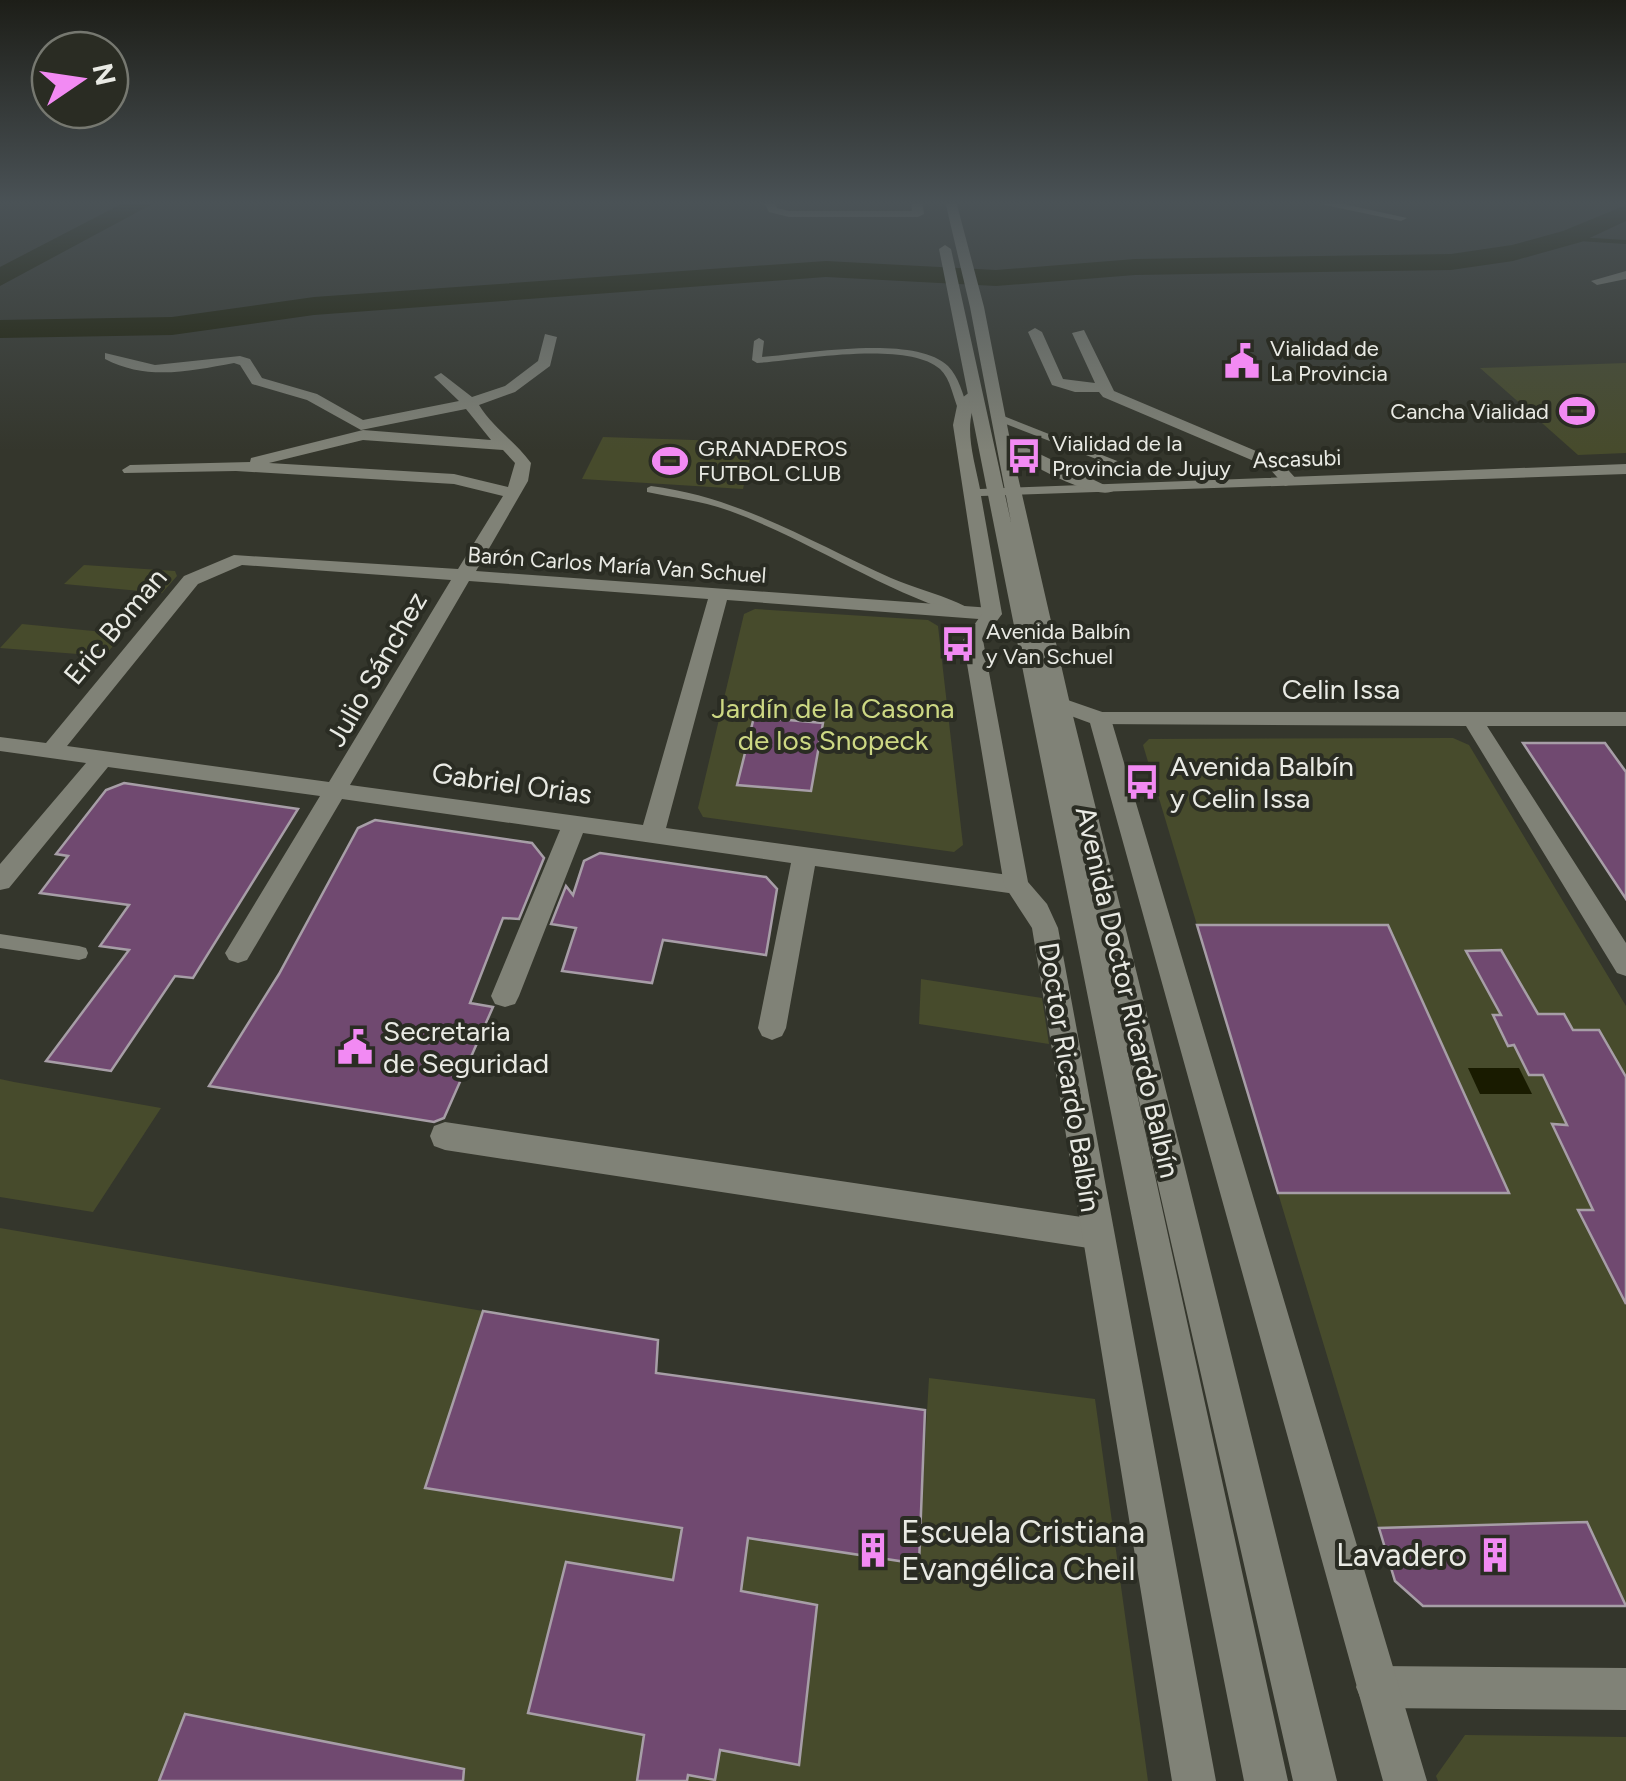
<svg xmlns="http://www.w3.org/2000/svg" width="1626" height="1781" font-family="Figtree,sans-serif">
<rect width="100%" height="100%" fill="#34362c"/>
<!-- green -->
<path fill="#474b2c" d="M1626,363V453L1578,455L1480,368Z
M603,437L754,442L743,489L582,479Z
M84,565L175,571L177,576L162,593L64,584Z
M755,609L928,620L938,626L963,845L954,852L703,817L698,808L744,614Z
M22,624L124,634L104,656L0,648Z
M1453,738L1469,745L1626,1006V1604L1587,1522L1379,1528L1278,1193L1509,1192L1388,925H1197L1143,745L1149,739Z
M921,979L1042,998L1049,1044L919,1024Z
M0,1079L14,1082L161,1108L93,1212L0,1197Z
M0,1228L483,1311L426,1488L918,1564L929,1378L1095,1399L1148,1781H0Z
M1465,1735L1626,1737V1781H1438L1436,1776Z"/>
<!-- water -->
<path fill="#191b00" d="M1519,1068L1532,1094H1480L1468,1068Z"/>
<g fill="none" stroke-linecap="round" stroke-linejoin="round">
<!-- stream -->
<path stroke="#191b00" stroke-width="4" d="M1562,238L1626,242"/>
<!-- river -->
<path fill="#191b00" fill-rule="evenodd" d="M127,201H158L0,286V267Z
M1626,205V221L1581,242L1513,261L1451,270L1135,275L996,286L826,277L314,315L172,335L0,338V320L172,317L314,297L826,261L996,270L1135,259L1451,254L1512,245L1563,231Z"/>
</g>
<!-- building -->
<path fill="#704970" stroke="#a79ea7" stroke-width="2.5" d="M754,717L823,723L811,791L737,785Z
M1523,743H1605L1626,772V899Z
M124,783L298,809L193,978L175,976L111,1071L46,1061L129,950L100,946L129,905L40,893L68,856L56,854L106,790Z
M375,820L532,843L544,858L519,919L503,918L470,1003L493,1007L444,1118L434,1122L209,1086L279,974L358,828Z
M600,853L766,877L777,889L766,955L663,940L652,983L562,971L576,928L551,924L566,886L573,895L584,861Z
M1197,925H1388L1509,1193H1278Z
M1501,950L1538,1014H1564L1573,1030H1599L1626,1077V1304L1578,1210H1593L1552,1124L1567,1125L1543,1075H1529L1514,1045L1508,1046L1493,1015H1501L1466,951Z
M483,1311L658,1340L656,1373L925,1410L919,1564L748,1538L741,1591L817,1605L799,1765L720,1750L715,1780L688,1775L687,1781H637L644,1735L528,1713L566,1562L673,1580L682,1528L425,1488Z
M1587,1522L1626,1606H1423L1395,1581L1379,1528Z
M185,1714L464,1769L463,1781H159Z"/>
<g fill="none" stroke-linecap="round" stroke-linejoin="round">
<!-- service -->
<path fill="#808277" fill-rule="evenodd" d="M759,338L764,341L762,357C807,354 914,334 948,366C959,377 963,395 968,409L959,411C953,398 951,379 940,369C907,340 800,360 757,363L752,360L754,341Z
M993,415H1001L1145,472L1135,474L993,419Z
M651,486C739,497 811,542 891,578C916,589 955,598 977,613L970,617C885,593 812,541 730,511C702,501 675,498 647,492V488Z
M0,934L79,946L86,948L88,953L86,958L79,960L0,948Z"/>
<!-- minor -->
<path fill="#808277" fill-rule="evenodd" d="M763,201H774L777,208L789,211H912L911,201H922L924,214L918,217H789L769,212Z
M1306,201H1330L1407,218L1401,221Z
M1626,271V279L1597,285L1591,281Z
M1035,328L1042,332L1063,379L1095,383L1072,333L1084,330L1114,391L1280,461L1299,482L1285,486L1268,467L1103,397L1099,392H1075L1052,385L1028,332Z
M545,334L557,337L550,366L515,392L479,405C493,428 515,441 531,463L528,481L476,571L992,608L1002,614L992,620L727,600L666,828L1016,876L1025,878L1028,885L1025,892L1016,894L815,866L786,1028L782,1036L772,1040L762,1036L758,1028L791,863L583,833L519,996L515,1004L505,1007L495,1004L491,996L560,830L342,799L247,960L238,963L229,960L225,953L320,796L108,767L9,888L0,890V864L86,763L0,751V737L46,743L184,576L234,555L458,569L503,496L454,484L236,471L124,473L122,470L130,465L250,462L251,458L363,430L491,440L466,409L361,430L307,400L252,384L240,365L234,363C190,371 147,381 105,359V353L155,365L240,356L250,359L262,378L317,394L363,420L459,401L434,377L441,373L472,397L505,386L538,361ZM363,440L503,450L515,463L508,487L454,474L269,463ZM242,565L451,580L329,782L67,746L198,584ZM469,581L708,599L643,825L350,785Z
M1100,712H1626V726H1487L1626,943V976L1617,973L1466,726L1092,724L1089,719Z
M445,1122L1095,1219L1106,1223L1111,1234L1106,1245L1095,1249L445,1150L434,1146L430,1136L434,1126Z
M1377,1666L1626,1668V1710L1377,1708L1362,1702L1356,1687L1362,1672Z"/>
<!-- tertiary -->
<path fill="#808277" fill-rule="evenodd" d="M975,388L982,392C960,419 974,457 980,489L1626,464V474L981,496L1002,614L983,640L1028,882L1047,904L1058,928L1216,1781H1172L1032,928L1004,885L963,640L982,614L953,425L958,401Z
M1059,697L1108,714L1111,719L1427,1781H1383L1090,723L1052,709L1048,704L1052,699Z"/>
<!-- secondary -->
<path fill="#808277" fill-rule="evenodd" d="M945,201H956L984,307L1010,440L1115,490C1098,503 1033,465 1013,455L1070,704L1337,1781H1293L1123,1030L1288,1781H1244L939,249L945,245L951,249L1011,522L970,307Z"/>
</g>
<!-- sky -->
<linearGradient id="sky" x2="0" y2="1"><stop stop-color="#1d1e18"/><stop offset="0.45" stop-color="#4a5256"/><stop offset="1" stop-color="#4a5256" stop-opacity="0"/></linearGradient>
<rect width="1626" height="451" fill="url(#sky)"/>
<!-- icons -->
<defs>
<symbol id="civic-bare" viewBox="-9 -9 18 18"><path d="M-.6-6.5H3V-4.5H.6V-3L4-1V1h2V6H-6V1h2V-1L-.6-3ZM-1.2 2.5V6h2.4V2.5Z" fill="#f28af3" stroke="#2a2c23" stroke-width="2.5" paint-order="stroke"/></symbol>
<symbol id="stadium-bare" viewBox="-9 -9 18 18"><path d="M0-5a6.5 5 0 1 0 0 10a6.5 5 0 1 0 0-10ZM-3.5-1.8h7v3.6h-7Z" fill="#f28af3" stroke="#2a2c23" stroke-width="2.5" paint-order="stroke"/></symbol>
<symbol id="bus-bare" viewBox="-9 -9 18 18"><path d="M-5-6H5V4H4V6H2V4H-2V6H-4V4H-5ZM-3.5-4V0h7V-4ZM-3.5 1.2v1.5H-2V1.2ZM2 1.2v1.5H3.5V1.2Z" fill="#f28af3" stroke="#2a2c23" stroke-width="2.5" paint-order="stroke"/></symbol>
<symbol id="building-bare" viewBox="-9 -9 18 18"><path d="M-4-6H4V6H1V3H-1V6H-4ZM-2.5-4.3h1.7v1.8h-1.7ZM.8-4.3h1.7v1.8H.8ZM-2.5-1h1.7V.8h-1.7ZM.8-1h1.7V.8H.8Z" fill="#f28af3" stroke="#2a2c23" stroke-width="2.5" paint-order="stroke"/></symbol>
</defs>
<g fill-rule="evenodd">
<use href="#civic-bare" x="1217" y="336" width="50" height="50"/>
<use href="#stadium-bare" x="1552" y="386" width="50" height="50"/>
<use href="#bus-bare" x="999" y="431" width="50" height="50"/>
<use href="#stadium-bare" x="645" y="436" width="50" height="50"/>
<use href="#bus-bare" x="933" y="619" width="50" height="50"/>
<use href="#bus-bare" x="1117" y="757" width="50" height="50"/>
<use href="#civic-bare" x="330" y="1022" width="50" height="50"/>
<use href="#building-bare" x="848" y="1525" width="50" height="50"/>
<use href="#building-bare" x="1470" y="1530" width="50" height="50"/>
</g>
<g text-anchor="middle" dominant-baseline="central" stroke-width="8" stroke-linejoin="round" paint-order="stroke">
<!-- far-poi labels -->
<g font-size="22" fill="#e9eae4" stroke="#2a2c23" text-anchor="start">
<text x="1270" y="348">Vialidad de<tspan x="1270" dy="25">La Provincia</tspan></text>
<text x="1549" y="411" text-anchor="end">Cancha Vialidad</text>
<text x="1052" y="443">Vialidad de la<tspan x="1052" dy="25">Provincia de Jujuy</tspan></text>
<text x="698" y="448">GRANADEROS<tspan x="698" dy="25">FUTBOL CLUB</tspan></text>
<text x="986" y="631">Avenida Balbín<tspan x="986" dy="25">y Van Schuel</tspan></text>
</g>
<!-- far-street labels -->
<g font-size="22" fill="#e9eae4" stroke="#2a2c23">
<text transform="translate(1297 459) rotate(-2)">Ascasubi</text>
<text transform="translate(617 565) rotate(4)">Barón Carlos María Van Schuel</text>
</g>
<!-- street labels -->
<g font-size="28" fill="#e9eae4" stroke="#2a2c23">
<text transform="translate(115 626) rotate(-50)">Eric Boman</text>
<text transform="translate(376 669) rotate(-60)">Julio Sánchez</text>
<text x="1341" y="689">Celin Issa</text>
<text transform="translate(512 783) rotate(8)">Gabriel Orias</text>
<text transform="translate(1128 992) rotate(77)">Avenida Doctor Ricardo Balbín</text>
<text transform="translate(1070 1077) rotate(81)">Doctor Ricardo Balbín</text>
</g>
<!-- park labels -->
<g font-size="28" fill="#cdd883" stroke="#2a2c23">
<text x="833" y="708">Jardín de la Casona<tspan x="833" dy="32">de los Snopeck</tspan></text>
</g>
<!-- poi labels -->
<g font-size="28" fill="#e9eae4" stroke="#2a2c23" text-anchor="start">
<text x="1170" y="766">Avenida Balbín<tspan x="1170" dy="32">y Celin Issa</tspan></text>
<text x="383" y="1031">Secretaria<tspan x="383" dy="32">de Seguridad</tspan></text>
</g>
<!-- near-poi labels -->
<g font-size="32" fill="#e9eae4" stroke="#2a2c23" text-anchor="start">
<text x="901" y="1532">Escuela Cristiana<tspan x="901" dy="37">Evangélica Cheil</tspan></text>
<text x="1467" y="1555" text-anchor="end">Lavadero</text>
</g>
</g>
<!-- north arrow -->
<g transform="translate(80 80) rotate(77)"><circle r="48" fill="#2a2c23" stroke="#767870" stroke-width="2.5"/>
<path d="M0-8L18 38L0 25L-18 38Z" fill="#f28af3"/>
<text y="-15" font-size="28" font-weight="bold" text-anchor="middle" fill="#e9eae4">N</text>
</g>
</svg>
